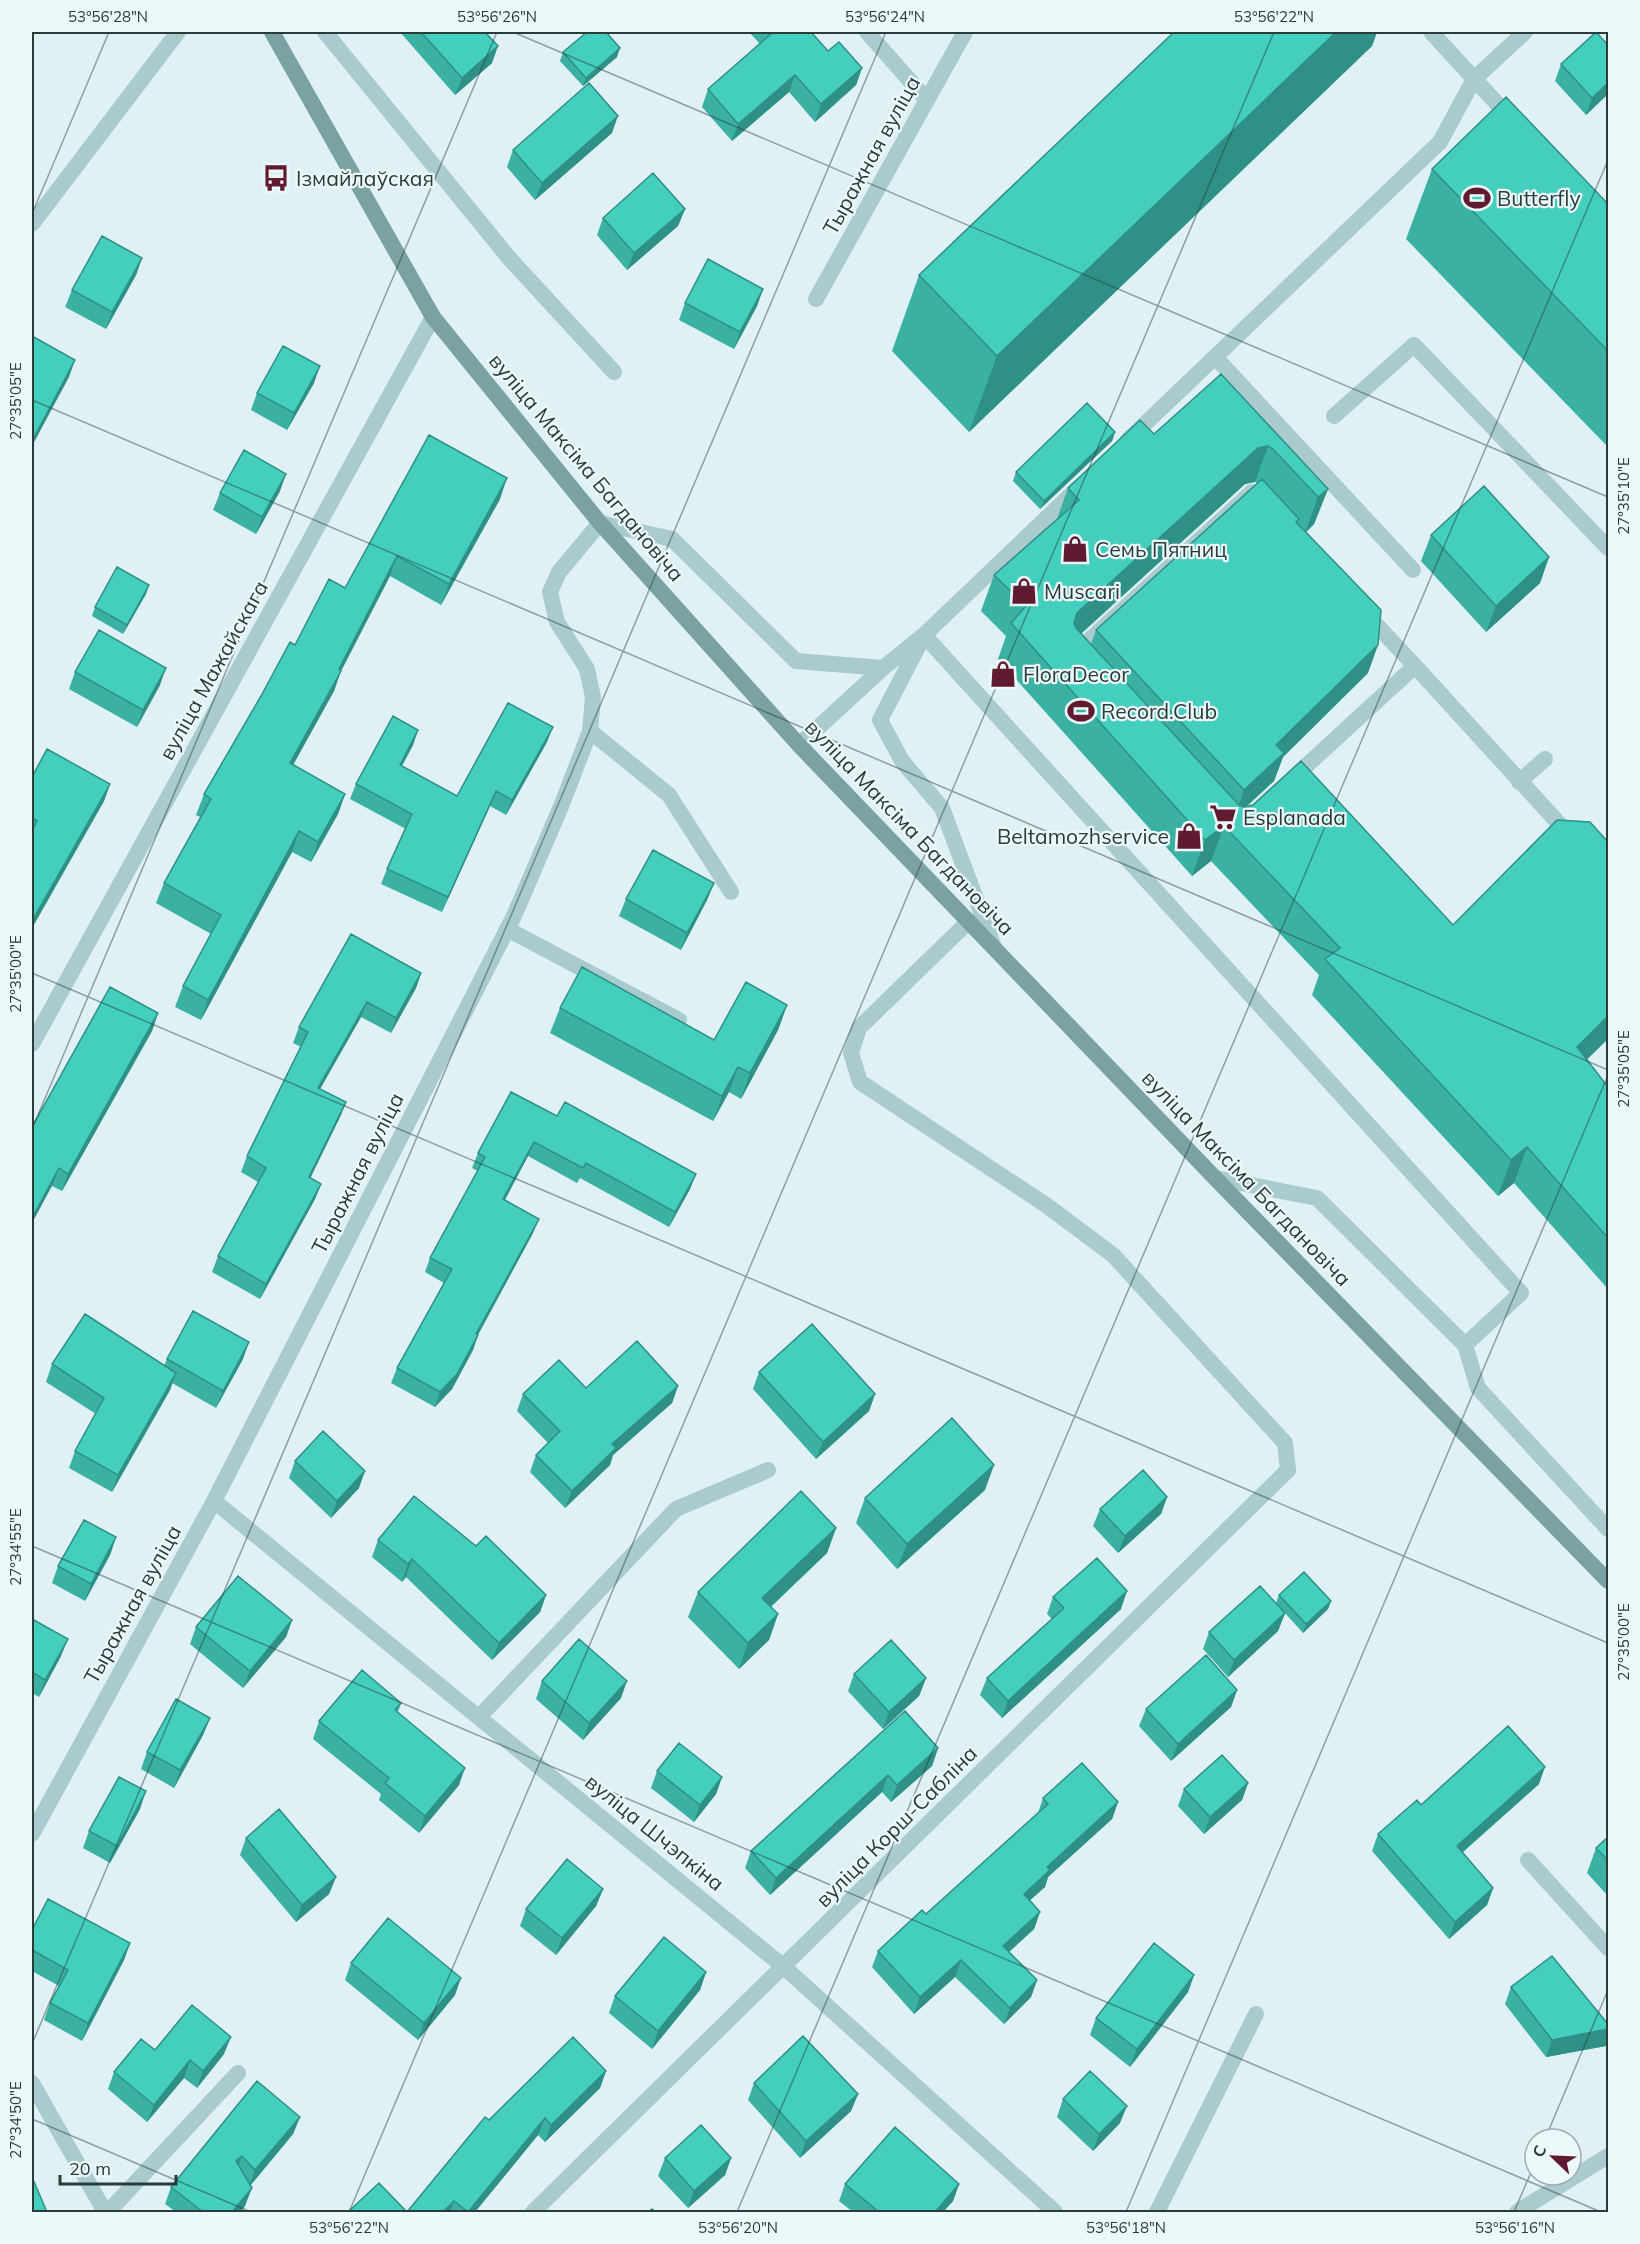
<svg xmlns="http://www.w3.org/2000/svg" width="1640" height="2244" font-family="Mulish,sans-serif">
<rect width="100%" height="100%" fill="#dff1f5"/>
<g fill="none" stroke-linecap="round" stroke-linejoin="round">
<!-- service -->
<path stroke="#a9cbce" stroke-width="16" d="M325,32L509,258L614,372
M1215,357L1413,570
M1334,416L1414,345L1608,548
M1128,440L1440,142L1474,79
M1252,492L1415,666L1233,833L1071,657Z
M600,523L672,539L796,661L883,668
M924,635L1521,1293L1465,1345
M921,641L880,720L902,761L942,808L994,947
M1415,666L1572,838
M590,731L669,795L731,892
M799,745L883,668L924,635L1079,487
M1519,782L1545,759
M969,921L859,1028L851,1053L860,1082L1046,1205L1113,1255L1285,1443L1288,1470
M507,929L679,1020
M1215,1178L1317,1198L1465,1345L1478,1388L1608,1529
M479,1717L676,1509L768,1470
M1528,1860L1608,1948
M108,2212L238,2073
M1157,2212L1256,2014
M1517,2212L1608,2156"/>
<!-- minor -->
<path stroke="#a9cbce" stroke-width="16" d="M867,32L927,100
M1431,32L1513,121
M1474,79L1525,32
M32,224L178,32
M816,299L965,32
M32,1044L433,317
M214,1501L784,1967L1055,2212
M32,1834L214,1501L514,916L562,804L590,731L593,697L587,669L557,622L550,592L559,572L600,523
M32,2083L105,2212
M533,2212L1288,1470"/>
<!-- secondary -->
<path stroke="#7aa2a2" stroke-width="16" d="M272,32L433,317L600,523L799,745L1215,1178L1608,1581"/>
</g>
<!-- wall -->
<path fill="#3ab1a3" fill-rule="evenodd" d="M400,32H485L492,63L455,95Z
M749,32H811L828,51L862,68L856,85L815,122L789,92L732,141L702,107L708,89L760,44Z
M1174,32H1377L1372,46L969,432L892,351L919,275Z
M563,52L617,57L583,86L560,61Z
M1561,64L1608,94L1586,115L1555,81Z
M612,133L535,200L507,167L513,150Z
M1432,169L1608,204V447L1406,239Z
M685,209L678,226L627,270L597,235L603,218Z
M142,258L136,275L106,329L65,307L72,290Z
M763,289L757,306L734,349L679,320L685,303Z
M1221,374L1328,489L1314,524L1306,532L1368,673L1283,757L1274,781L1246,807L1453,925L1587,1060L1608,1087V1289L1514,1183L1498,1196L1312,995L1319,975L1211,861L1192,876L998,659L1006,636L981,611L994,575L1057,519L1068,488L1154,434ZM1255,482L1257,483L1096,630L1091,644L1081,634L1245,484Z
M314,383L287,430L251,410L257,393Z
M1115,432L1112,441L1040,509L1013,481L1016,472Z
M429,435L500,499L441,605L390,576L341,670L334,691L293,765L345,794L338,814L311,862L292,852L201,1020L175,1007L183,986L211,934L156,903L164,883L200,817L196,815L204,794L295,645L345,588Z
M280,491L256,534L213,510L220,493Z
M1431,535L1549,557L1540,583L1486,632L1421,561Z
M146,594L123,634L92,616L95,607Z
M75,672L160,685L137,727L69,689Z
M418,730L413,745L402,766L457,796L547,742L506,815L490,806L442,912L381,884L387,869L406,829L350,799L356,784Z
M32,777L110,784L104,801L32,928Z
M714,883L707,900L681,950L619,916L626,899Z
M421,973L416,988L391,1033L361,1017L320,1089L346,1102L340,1117L310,1178L321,1184L315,1199L260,1299L212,1272L218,1256L258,1182L241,1172L247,1156L301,1047L293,1043L299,1027Z
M787,1005L778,1030L741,1099L729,1092L713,1121L550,1033L560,1008L714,1040Z
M158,1013L152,1031L62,1191L52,1186L32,1127Z
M557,1116L696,1174L690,1189L669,1227L580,1178L577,1183L528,1156L505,1200L533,1233L478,1335L473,1350L452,1389L435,1407L391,1383L397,1368L444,1283L425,1272L430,1258L478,1171L472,1168L478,1153Z
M167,1359H243L216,1408L172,1383L170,1390L112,1492L69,1468L75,1451L96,1414L46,1382L52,1364L164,1366Z
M759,1372L875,1394L869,1411L816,1459L753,1389Z
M678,1386L672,1403L613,1455L610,1465L565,1508L530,1472L536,1455L548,1443L517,1411L523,1394L586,1388Z
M295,1461L359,1488L331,1518L289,1478Z
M985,1490L897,1569L856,1523L865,1498Z
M1167,1497L1161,1514L1118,1553L1093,1526L1100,1509Z
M836,1528L827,1553L771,1607L778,1614L769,1640L739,1669L688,1617L698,1592Z
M116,1537L110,1555L85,1601L52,1583L58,1566Z
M378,1540L476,1546L546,1595L540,1612L492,1660L406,1577L402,1582L372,1557Z
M1279,1595L1331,1601L1328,1609L1303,1633L1276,1603Z
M1053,1597L1121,1609L1002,1718L980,1695L987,1678L1052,1619L1047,1614Z
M1285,1613L1278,1631L1228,1677L1203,1649L1209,1632Z
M32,1619L61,1656L39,1697L32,1693Z
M292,1620L286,1637L243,1688L190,1644L196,1627Z
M854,1674L926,1678L919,1696L883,1729L848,1691Z
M542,1681L621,1698L583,1740L536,1699Z
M1237,1690L1231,1707L1171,1761L1139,1726L1146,1709Z
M401,1703L398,1712L459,1785L419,1833L379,1800L381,1794L313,1739L319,1721Z
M210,1718L203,1735L174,1788L141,1769L147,1752Z
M938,1748L932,1766L891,1802L882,1792L770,1895L745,1868L751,1851Z
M657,1771L722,1777L716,1794L694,1822L651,1788Z
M1248,1783L1242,1800L1204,1834L1178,1806L1184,1789Z
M1539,1784L1462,1853L1493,1888L1487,1905L1449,1939L1372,1851L1378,1834L1421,1805Z
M1043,1798L1118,1802L1112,1819L1048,1877L1045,1887L1030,1900L1040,1912L1034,1929L1009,1952L1037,1980L1031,1997L1004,2024L955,1977L914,2014L872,1967L878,1951L926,1914L1038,1813Z
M140,1809L110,1863L83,1848L89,1831Z
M1608,1837V1896L1587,1873L1596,1848Z
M246,1838L336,1877L329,1894L296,1922L240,1855Z
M603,1889L596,1906L556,1955L520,1926L526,1909Z
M32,1930L130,1943L124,1960L82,2041L44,2020L50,2003L59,1986L32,1971Z
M351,1963L455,1995L418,2040L345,1980Z
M706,1972L700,1990L652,2049L609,2013L615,1996Z
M1194,1975L1188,1992L1130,2067L1090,2035L1096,2018Z
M1511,1987L1606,2046L1546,2057L1505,2004Z
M224,2054L197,2088L184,2078L147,2122L108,2089L114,2072Z
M606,2071L600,2088L545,2142L538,2135L475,2212H348H407L489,2120Z
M754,2083L858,2094L851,2111L800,2158L748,2100Z
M1063,2099L1120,2123L1093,2151L1057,2117Z
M300,2117L293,2134L250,2186L245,2206L240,2212H176L165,2204L171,2187Z
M665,2158H731L725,2175L688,2208L658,2176Z
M845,2184H959L953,2201L943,2212H853L839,2201Z"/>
<!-- shaded-wall -->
<path fill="#2f9085" d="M1336,32H1377L1372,46L969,432L997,356Z
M498,46L492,63L455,95L462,78Z
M620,48L617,57L583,86L586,78Z
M862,68L856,85L815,122L821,104Z
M795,75L789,92L732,141L738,124Z
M1608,83V94L1586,115L1592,98Z
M618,116L612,133L535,200L542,183Z
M685,209L678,226L627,270L634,253Z
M142,258L136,275L106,329L112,312Z
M763,289L757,306L734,349L740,332Z
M75,360L69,377L32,446V441Z
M320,366L314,383L287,430L294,413Z
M1115,432L1112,441L1040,509L1044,501Z
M1268,446L1255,482L1245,484L1064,649L1077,613L1258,448Z
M286,474L280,491L256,534L262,517Z
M507,478L500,499L441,605L449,584Z
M1328,489L1314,524L1305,533L1318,497Z
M397,556L390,576L334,685L341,671L334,691L283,783L290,763Z
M1549,557L1540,583L1486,632L1496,606Z
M149,585L146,594L123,634L127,625Z
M1378,645L1368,673L1283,757L1274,781L1234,818L1244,790L1276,745Z
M166,668L160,685L137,727L143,710Z
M553,727L547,742L506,815L512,800Z
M418,730L413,745L394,780L400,765Z
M110,784L104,801L32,928V921Z
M496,791L490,806L442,912L448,897Z
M345,794L338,814L311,862L318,842Z
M1224,826L1211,861L1192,876L1205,840Z
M299,831L292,852L201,1020L208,1000Z
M714,883L707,900L681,950L687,933Z
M421,973L416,988L391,1033L396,1018Z
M367,1002L361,1017L312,1103L318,1088Z
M787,1005L778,1030L741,1099L750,1073Z
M158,1013L152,1031L62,1191L68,1174Z
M1608,1016V1039L1563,1083L1577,1047Z
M738,1067L729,1092L713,1121L722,1096Z
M346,1102L340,1117L303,1193L309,1177Z
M534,1142L528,1156L497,1214L503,1199Z
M1527,1147L1514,1183L1498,1196L1511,1160Z
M59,1168L52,1186L32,1223V1218Z
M696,1174L690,1189L669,1227L675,1212Z
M321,1184L315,1199L260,1299L266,1284Z
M539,1219L533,1233L470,1349L476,1334Z
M478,1335L473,1350L452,1389L435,1407L440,1392Z
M249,1342L243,1359L216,1408L223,1391Z
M176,1373L170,1390L112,1492L118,1475Z
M678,1386L672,1403L613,1455L610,1465L565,1508L572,1491L612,1444Z
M875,1394L869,1411L816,1459L823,1442Z
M994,1465L985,1490L897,1569L907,1544Z
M365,1471L359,1488L331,1518L337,1501Z
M1167,1497L1161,1514L1118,1553L1125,1536Z
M836,1528L827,1553L753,1623L762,1598Z
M116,1537L110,1555L85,1601L91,1584Z
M412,1559L406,1577L402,1582L408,1564Z
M1127,1591L1121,1609L1002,1718L1008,1701Z
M546,1595L540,1612L492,1660L499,1643Z
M1331,1601L1328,1609L1303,1633L1306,1624Z
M1285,1613L1278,1631L1228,1677L1234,1660Z
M778,1614L769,1640L739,1669L748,1643Z
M292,1620L286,1637L243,1688L250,1671Z
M68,1639L61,1656L39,1697L45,1680Z
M926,1678L919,1696L883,1729L889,1712Z
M627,1681L621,1698L583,1740L589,1723Z
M1237,1690L1231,1707L1171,1761L1178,1744Z
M210,1718L203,1735L174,1788L180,1770Z
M938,1748L932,1766L891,1802L897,1785Z
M1545,1767L1539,1784L1450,1863L1457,1846Z
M465,1768L459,1785L419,1833L425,1816Z
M888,1775L882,1792L770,1895L776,1878Z
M722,1777L716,1794L694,1822L700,1805Z
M1248,1783L1242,1800L1204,1834L1210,1817Z
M146,1791L140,1809L110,1863L117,1846Z
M1118,1802L1112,1819L1048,1877L1045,1887L1018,1911L1024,1894L1047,1867Z
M336,1877L329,1894L296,1922L302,1905Z
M1493,1888L1487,1905L1449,1939L1455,1922Z
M603,1889L596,1906L556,1955L562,1938Z
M1040,1912L1034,1929L997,1963L1003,1946Z
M130,1943L124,1960L82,2041L88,2023Z
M961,1960L955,1977L914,2014L920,1997Z
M706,1972L700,1990L652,2049L658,2031Z
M1194,1975L1188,1992L1130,2067L1137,2049Z
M461,1978L455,1995L418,2040L424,2023Z
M1037,1980L1031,1997L1004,2024L1010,2008Z
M1608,2029V2040L1606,2046L1546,2057L1552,2040Z
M231,2037L224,2054L197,2088L203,2071Z
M190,2060L184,2078L147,2122L154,2105Z
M606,2071L600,2088L545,2142L551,2125Z
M858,2094L851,2111L800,2158L806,2141Z
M1127,2106L1120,2123L1093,2151L1099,2134Z
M300,2117L293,2134L249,2187L255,2170Z
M545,2118L538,2135L475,2212H468Z
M242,2156L236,2174V2161Z
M731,2158L725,2175L688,2208L694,2191Z
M959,2184L953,2201L943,2212H935Z
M252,2188L245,2206L240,2212H232Z
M454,2201L450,2212H443Z"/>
<!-- building -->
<path fill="#43cebe" stroke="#2f9085" stroke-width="1.5" d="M421,32H485L498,46L462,78Z
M587,32H606L620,48L586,78L563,52Z
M770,32H811L828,51L839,42L862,68L821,104L795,75L738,124L708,89L772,33Z
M1174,32H1336L997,356L919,275Z
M1596,32L1608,45V83L1592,98L1561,64Z
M589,83L618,116L542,183L513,150Z
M1506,97L1608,204V351L1432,169Z
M653,173L685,209L634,253L603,218Z
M102,236L142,258L112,312L72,290Z
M708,259L763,289L740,332L685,303Z
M32,336L75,360L32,441Z
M283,346L320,366L294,413L257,393Z
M1221,374L1328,489L1318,497L1273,449L1268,446L1258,448L1077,613L1074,623L1076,628L1239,805L1244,807L1253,805L1301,761L1453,925L1557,820L1590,822L1607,841H1608V1016L1577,1047L1608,1087V1238L1527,1147L1511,1160L1325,959L1340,948L1224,826L1205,840L1011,623L1026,606L994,575L1079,500L1068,488L1140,420L1154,434Z
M1087,403L1115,432L1044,501L1016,472Z
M429,435L507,478L449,584L397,556L339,669L341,671L290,763L345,794L318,842L299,831L208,1000L183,986L221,915L164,883L211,799L204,794L261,696L290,642L295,645L329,579L345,588Z
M244,450L286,474L262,517L220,493Z
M1262,479L1299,519L1296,522L1381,610L1378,645L1276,745L1284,753L1244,790L1096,630Z
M1484,486L1549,557L1496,606L1431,535Z
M117,567L149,585L127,625L95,607Z
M99,630L166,668L143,710L75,672Z
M508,703L553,727L512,800L496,791L448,897L387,869L412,814L356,784L393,716L418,730L400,765L457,796Z
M47,749L110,784L32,921V830L37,821L32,818V777Z
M653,850L714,883L687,933L626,899Z
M351,934L421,973L396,1018L367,1002L318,1088L346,1102L309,1177L321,1184L266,1284L218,1256L266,1168L247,1156L308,1032L299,1027Z
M582,967L714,1040L746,982L787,1005L750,1073L738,1067L722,1096L560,1008Z
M110,987L158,1013L68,1174L59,1168L32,1218V1127Z
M511,1092L557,1116L565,1102L696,1174L675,1212L586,1163L583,1168L534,1142L503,1199L539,1219L476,1334L478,1335L457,1374L440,1392L397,1368L452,1269L430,1258L485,1157L478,1153Z
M193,1311L249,1342L223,1391L167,1359Z
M85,1314L176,1373L118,1475L75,1451L104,1398L52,1364Z
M812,1324L875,1394L823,1442L759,1372Z
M637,1341L678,1386L612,1444L616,1448L572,1491L536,1455L560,1431L523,1394L559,1360L586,1388Z
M952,1418L994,1465L907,1544L865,1498Z
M323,1431L365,1471L337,1501L295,1461Z
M1143,1470L1167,1497L1125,1536L1100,1509Z
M801,1491L836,1528L762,1598L778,1614L748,1643L698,1592Z
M414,1496L476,1546L486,1536L546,1595L499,1643L412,1559L408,1564L378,1540Z
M84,1520L116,1537L91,1584L58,1566Z
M1097,1558L1127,1591L1008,1701L987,1678L1064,1608L1053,1597Z
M1304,1572L1331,1601L1306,1624L1279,1595Z
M238,1576L292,1620L250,1671L196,1627Z
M1260,1586L1285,1613L1234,1660L1209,1632Z
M32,1619L68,1639L45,1680L32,1672Z
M579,1639L627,1681L589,1723L542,1681Z
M891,1640L926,1678L889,1712L854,1674Z
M1206,1655L1237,1690L1178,1744L1146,1709Z
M362,1670L401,1703L395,1710L465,1768L425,1816L385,1783L389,1778L319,1721Z
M176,1699L210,1718L180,1770L147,1752Z
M905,1711L938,1748L897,1785L888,1775L776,1878L751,1851Z
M1508,1726L1545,1767L1457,1846L1493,1888L1455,1922L1378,1834L1417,1800L1421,1805Z
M679,1743L722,1777L700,1805L657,1771Z
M1222,1755L1248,1783L1210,1817L1184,1789Z
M1082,1763L1118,1802L1047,1867L1050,1870L1024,1894L1040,1912L1003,1946L1037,1980L1010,2008L961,1960L920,1997L878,1951L922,1910L926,1914L1048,1804L1043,1798Z
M119,1777L146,1791L117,1846L89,1831Z
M279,1809L336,1877L302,1905L246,1838Z
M1608,1837V1861L1596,1848Z
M567,1859L603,1889L562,1938L526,1909Z
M48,1899L130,1943L88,2023L50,2003L68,1970L32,1950V1930Z
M388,1918L461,1978L424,2023L351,1963Z
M664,1937L706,1972L658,2031L615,1996Z
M1154,1943L1194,1975L1137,2049L1096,2018Z
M1552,1956L1608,2024V2029L1552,2040L1511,1987Z
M192,2005L231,2037L203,2071L190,2060L154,2105L114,2072L141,2039L155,2050Z
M803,2036L858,2094L806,2141L754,2083Z
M573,2037L606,2071L551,2125L545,2118L468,2212L454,2201L443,2212H348L379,2183L407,2212L485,2117L489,2120Z
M1090,2071L1127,2106L1099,2134L1063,2099Z
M257,2081L300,2117L255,2170L242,2156L236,2161L252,2188L232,2212H203L171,2187Z
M701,2125L731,2158L694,2191L665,2158Z
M895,2127L959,2184L935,2212H879L845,2184Z
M32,2177L47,2212H32Z
M652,2209L656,2212H648Z"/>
<!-- ticks -->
<path fill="none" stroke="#2a3b3a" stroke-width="1.5" stroke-opacity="0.45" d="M513,32L1608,497M32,214L109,32M32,400L1608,1070M32,973L1608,1643M32,1129L497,32M32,1546L1601,2212M32,2044L886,32M32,2119L251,2212M1545,2139L1608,1990M349,2212L1274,32M737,2212L1608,160M1126,2212L1608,1075M1514,2212L1535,2163"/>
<!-- icons -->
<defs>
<symbol id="bus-bare" viewBox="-9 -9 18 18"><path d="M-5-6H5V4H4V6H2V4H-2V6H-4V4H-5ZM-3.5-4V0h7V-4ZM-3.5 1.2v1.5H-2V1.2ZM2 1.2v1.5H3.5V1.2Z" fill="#601b30" stroke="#ecf9fb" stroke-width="2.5" paint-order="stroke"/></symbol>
<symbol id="stadium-bare" viewBox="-9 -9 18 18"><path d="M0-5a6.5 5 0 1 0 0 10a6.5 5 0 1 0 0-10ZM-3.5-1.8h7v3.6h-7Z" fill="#601b30" stroke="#ecf9fb" stroke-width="2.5" paint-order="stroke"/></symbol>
<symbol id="shop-bare" viewBox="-9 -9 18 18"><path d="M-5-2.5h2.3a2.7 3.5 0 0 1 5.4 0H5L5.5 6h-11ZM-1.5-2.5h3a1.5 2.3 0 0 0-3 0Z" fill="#601b30" stroke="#ecf9fb" stroke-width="2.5" paint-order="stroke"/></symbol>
<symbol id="supermarket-bare" viewBox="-9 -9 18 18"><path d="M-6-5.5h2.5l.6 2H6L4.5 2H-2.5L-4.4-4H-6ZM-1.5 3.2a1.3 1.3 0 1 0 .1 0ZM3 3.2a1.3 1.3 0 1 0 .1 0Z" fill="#601b30" stroke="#ecf9fb" stroke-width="2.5" paint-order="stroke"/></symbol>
</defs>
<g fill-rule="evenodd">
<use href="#bus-bare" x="257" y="159" width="38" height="38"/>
<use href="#stadium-bare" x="1458" y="179" width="38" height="38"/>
<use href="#shop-bare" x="1056" y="530" width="38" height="38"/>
<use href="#shop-bare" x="1005" y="572" width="38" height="38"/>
<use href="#shop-bare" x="984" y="655" width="38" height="38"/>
<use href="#stadium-bare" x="1062" y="692" width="38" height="38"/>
<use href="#supermarket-bare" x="1204" y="798" width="38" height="38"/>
<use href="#shop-bare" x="1170" y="817" width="38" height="38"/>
</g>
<g text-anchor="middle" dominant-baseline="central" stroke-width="4.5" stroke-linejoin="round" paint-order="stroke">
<!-- street labels -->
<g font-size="21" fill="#2a3b3a" stroke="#ecf9fb">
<text transform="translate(871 155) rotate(-61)">Тыражная вуліца</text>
<text transform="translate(587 467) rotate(50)">вуліца Максіма Багдановіча</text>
<text transform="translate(213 670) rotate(-61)">вуліца Мажайскага</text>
<text transform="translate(910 827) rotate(46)">вуліца Максіма Багдановіча</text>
<text transform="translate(357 1173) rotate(-63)">Тыражная вуліца</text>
<text transform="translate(1247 1178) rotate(46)">вуліца Максіма Багдановіча</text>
<text transform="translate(132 1604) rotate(-61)">Тыражная вуліца</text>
<text transform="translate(896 1826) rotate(-45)">вуліца Корш-Сабліна</text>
<text transform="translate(655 1832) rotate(39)">вуліца Шчэпкіна</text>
</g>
<!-- poi labels -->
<g font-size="21" fill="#2a3b3a" stroke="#ecf9fb" text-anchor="start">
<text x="296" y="178">Ізмайлаўская</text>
<text x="1497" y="198">Butterfly</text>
<text x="1095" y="549">Семь Пятниц</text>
<text x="1044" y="591">Muscari</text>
<text x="1023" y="674">FloraDecor</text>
<text x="1101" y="711">Record.Club</text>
<text x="1243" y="817">Esplanada</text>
<text x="1169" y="836" text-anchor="end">Beltamozhservice</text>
</g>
</g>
<!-- border -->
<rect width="1640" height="2244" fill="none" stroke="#ecf9fb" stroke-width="66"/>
<!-- north arrow -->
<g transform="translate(1553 2157) rotate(293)"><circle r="28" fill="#ecf9fb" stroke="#9eadae" stroke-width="1.5"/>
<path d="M0-4.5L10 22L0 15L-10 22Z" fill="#601b30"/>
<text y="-9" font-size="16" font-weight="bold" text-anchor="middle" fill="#2a3b3a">С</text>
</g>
<!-- scale -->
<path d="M60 2175v9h116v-9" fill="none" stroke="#2a3b3a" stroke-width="3"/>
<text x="69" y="2175" font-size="18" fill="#2a3b3a" stroke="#ecf9fb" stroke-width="4.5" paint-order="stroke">20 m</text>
<rect x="33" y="33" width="1574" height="2178" fill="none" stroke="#2a3b3a" stroke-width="2"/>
<g font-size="15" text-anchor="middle" fill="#2a3b3a">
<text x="108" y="22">53°56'28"N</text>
<text x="497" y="22">53°56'26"N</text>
<text x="885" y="22">53°56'24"N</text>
<text x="1274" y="22">53°56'22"N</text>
<text transform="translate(16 401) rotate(-90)" y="5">27°35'05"E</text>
<text transform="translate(1624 496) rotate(-90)" y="5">27°35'10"E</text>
<text transform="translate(16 974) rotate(-90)" y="5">27°35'00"E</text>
<text transform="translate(1624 1069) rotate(-90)" y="5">27°35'05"E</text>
<text transform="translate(16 1547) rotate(-90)" y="5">27°34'55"E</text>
<text transform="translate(1624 1642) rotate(-90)" y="5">27°35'00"E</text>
<text transform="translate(16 2120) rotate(-90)" y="5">27°34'50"E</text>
<text x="349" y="2233">53°56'22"N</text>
<text x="738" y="2233">53°56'20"N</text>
<text x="1126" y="2233">53°56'18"N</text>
<text x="1515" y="2233">53°56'16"N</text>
</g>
</svg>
